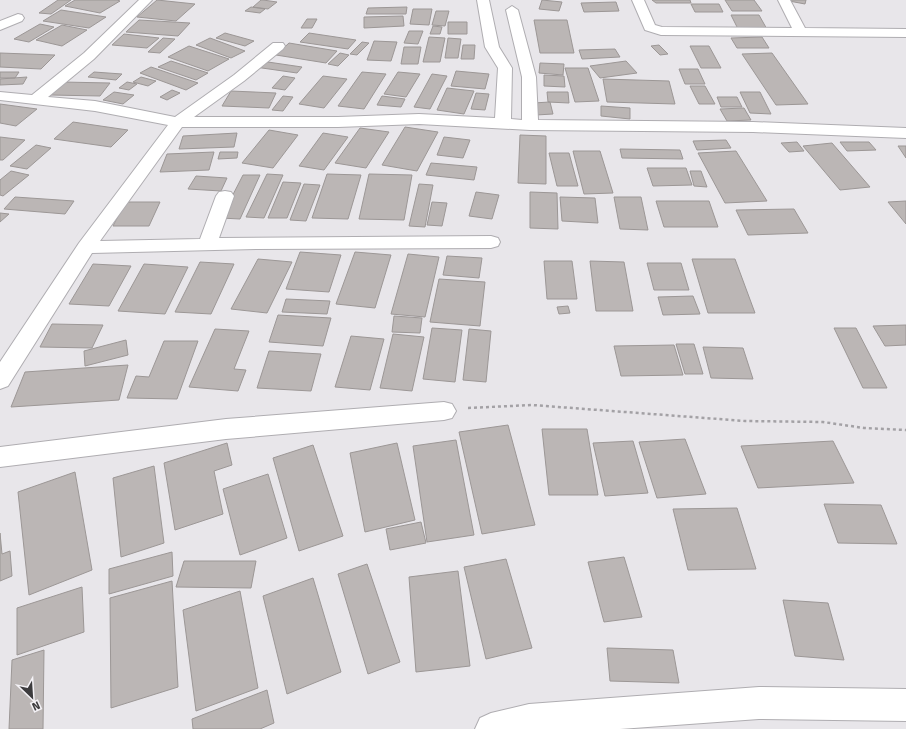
<svg xmlns="http://www.w3.org/2000/svg" width="906" height="729" font-family="'Fira Sans',sans-serif">
<rect width="100%" height="100%" fill="#e8e6ea"/>
<!-- building -->
<path fill="#bbb6b5" stroke="#9c9796" d="M58,0H71L51,14L39,13Z
M75,0H117L120,1L100,13L65,6Z
M157,0L195,4L176,21L137,17Z
M261,0H263L277,2L268,9L253,7Z
M542,0L562,2L559,11L539,9Z
M652,0H690L691,3H656Z
M725,0H754L762,11H732Z
M789,0H806L805,4L789,1Z
M616,2L619,11L584,12L581,3Z
M691,4H719L723,12H695Z
M251,7L265,9L260,13L245,11Z
M407,7L406,14H366L368,8Z
M413,9H432L429,25L410,24Z
M61,10L106,17L89,28L43,21Z
M436,11H449L445,26L432,25Z
M731,15H759L768,31H739Z
M403,16L404,26L364,28V17Z
M307,19H317L312,28H301Z
M139,20L190,23L178,36L126,32Z
M534,20H567L574,53H540Z
M448,22H467V34H448Z
M40,24L54,27L29,42L14,39Z
M62,25L87,30L62,46L36,40Z
M433,26L442,27L440,34H430Z
M409,31H423L418,44L404,43Z
M225,33L254,41L245,46L216,38Z
M309,33L356,40L348,49L300,42Z
M124,34L159,38L147,48L112,45Z
M429,37L445,38L440,62H423Z
M762,37L769,48H737L731,38Z
M163,38L175,39L160,53L148,52Z
M210,38L245,51L231,58L196,45Z
M448,38L461,39L458,58H445Z
M374,41L397,42L391,61L367,60Z
M362,42L369,43L357,55L350,54Z
M289,43L337,51L326,63L276,55Z
M463,45H475L474,59H461Z
M659,45L668,54L660,55L651,46Z
M189,46L229,59L208,71L168,57Z
M690,46H709L721,68H701Z
M404,47H421L418,64H401Z
M615,49L620,57L582,59L579,50Z
M0,53L55,55L41,69L0,67Z
M340,53L349,55L338,66L328,64Z
M772,53L808,104L776,105L742,54Z
M171,61L208,73L196,80L158,67Z
M261,61L302,67L297,73L255,67Z
M626,61L637,73L600,78L590,66Z
M540,63L564,64L563,75L539,73Z
M151,67L198,83L186,90L140,73Z
M565,68H588L599,101L575,102Z
M679,69H698L705,84H685Z
M456,71L489,74L485,89L451,86Z
M0,72H19L15,78H0Z
M94,72L122,74L116,80L88,77Z
M362,72L386,74L364,109L338,106Z
M398,72L420,74L406,97L384,94Z
M432,74L447,76L430,109L414,107Z
M544,75L564,76L565,87L544,86Z
M283,76L295,78L285,90L272,88Z
M323,76L347,79L324,108L299,104Z
M27,77L23,84L0,85V79Z
M141,77L156,81L148,86L133,82Z
M603,79L669,81L675,104L607,102Z
M62,82L110,83L100,96L51,95Z
M127,82L137,84L129,90L119,88Z
M690,86H705L715,104H699Z
M447,88L474,91L464,114L437,110Z
M172,90L180,93L167,100L160,97Z
M231,91L276,93L269,108L222,106Z
M114,92L134,95L123,104L103,100Z
M547,92H568L569,103L548,102Z
M740,92H760L771,114L750,113Z
M476,93L489,94L485,110L471,109Z
M283,96L293,97L283,111L272,110Z
M382,96L405,99L401,107L377,105Z
M717,97H737L742,107H721Z
M550,102L553,114L536,115L533,103Z
M0,104L37,109L16,126L0,123Z
M601,106L630,108V119L601,116Z
M744,108L751,120L727,121L720,109Z
M73,122L128,130L111,147L54,139Z
M405,127L438,132L417,171L382,165Z
M360,128L389,132L366,168L335,163Z
M269,130L298,135L273,168L242,163Z
M237,133L234,147L179,149L183,136Z
M323,133L348,137L324,170L299,166Z
M520,135L546,136V184L518,183Z
M0,137L25,140L3,160H0Z
M444,137L470,140L463,158L437,155Z
M726,140L731,148L697,150L693,141Z
M797,142L804,151L789,152L781,143Z
M840,142H869L876,150L847,151Z
M832,143L870,187L840,190L803,146Z
M36,145L51,148L27,169L10,166Z
M898,146H906V158Z
M620,149L680,150L683,159L622,158Z
M573,151H600L613,193L584,194Z
M736,151L767,201L725,203L698,153Z
M214,152L209,170L160,172L167,154Z
M220,152H238L237,158L218,159Z
M549,153H569L578,186H557Z
M431,163L477,167L474,180L426,175Z
M647,168H686L692,185L653,186Z
M11,171L29,175L3,196L0,195V180Z
M690,171H701L707,187L694,186Z
M267,174L283,175L264,218L246,217Z
M327,174L361,175L348,219L312,218Z
M369,174L412,175L404,220L359,219Z
M243,175H260L240,219L221,218Z
M196,176L227,178L221,191L188,189Z
M283,182L301,183L287,218H268Z
M304,184L320,185L306,221L290,220Z
M419,184L433,185L425,227L409,226Z
M476,192L499,195L492,219L469,216Z
M530,192L557,193L558,229L530,228Z
M15,197L74,201L65,214L4,209Z
M560,197L595,198L598,223L562,221Z
M614,197H641L648,230L620,229Z
M656,201H709L718,227H664Z
M906,201V224L888,202Z
M125,202H160L149,226H113Z
M432,202L447,203L442,226L427,225Z
M794,209L808,233L748,235L736,210Z
M0,213L9,214L0,222Z
M300,252L341,255L329,292L286,289Z
M355,252L391,255L375,308L336,304Z
M408,254L439,257L425,317L391,314Z
M447,256L482,258L479,278L443,275Z
M258,259L292,262L267,313L231,309Z
M692,259H735L755,313H708Z
M544,261H572L577,299H547Z
M590,261L624,262L633,311H596Z
M200,262L234,264L211,314L175,312Z
M647,263H681L689,290H654Z
M93,264L131,266L109,306L69,304Z
M144,264L188,267L165,314L118,311Z
M439,279L485,282L480,326L430,322Z
M693,296L700,314L663,315L658,297Z
M286,299L330,301L327,314L282,312Z
M568,306L570,313L559,314L557,307Z
M278,315L331,318L323,346L269,342Z
M394,316L422,318L420,333L392,332Z
M52,324L103,325L92,348L40,347Z
M906,325V345L885,346L873,326Z
M432,328L462,330L455,382L423,379Z
M834,328H856L887,388H863Z
M215,329L249,331L234,369L246,370L238,391L189,387Z
M469,329L491,331L486,382L463,380Z
M393,334L424,337L412,391L380,388Z
M351,336L384,339L370,390L335,387Z
M126,340L128,355L85,366L84,351Z
M164,341H198L177,399L127,398L136,376L149,377Z
M676,344H694L703,374H685Z
M674,345L683,375L621,376L614,346Z
M703,347L743,348L753,379L711,378Z
M269,351L321,354L311,391L257,388Z
M128,365L119,400L11,407L25,372Z
M508,425L535,525L482,534L459,432Z
M542,429H587L598,495H549Z
M685,439L706,494L657,498L639,442Z
M456,440L474,535L427,542L413,446Z
M633,441L648,493L605,496L593,443Z
M833,441L854,483L758,488L741,446Z
M227,443L232,465L214,471L223,514L175,530L164,463Z
M397,443L415,520L365,532L350,453Z
M313,445L343,536L299,551L273,458Z
M154,466L164,543L121,557L113,478Z
M75,472L92,570L29,595L18,492Z
M268,474L287,538L240,555L223,489Z
M824,504L881,505L897,544L838,543Z
M737,508L756,569L688,570L673,509Z
M421,522L426,543L390,550L386,529Z
M0,533L2,554L10,551L12,576L0,581Z
M172,552L173,576L109,594V569Z
M624,557L642,617L604,622L588,562Z
M506,559L532,648L486,659L464,567Z
M184,561H256L251,588L176,587Z
M367,564L400,662L368,674L338,574Z
M458,571L470,666L416,672L409,577Z
M313,578L341,672L287,694L263,596Z
M172,581L178,687L111,708L110,598Z
M82,587L84,632L17,655V608Z
M240,591L258,688L196,711L183,610Z
M783,600L828,603L844,660L795,656Z
M607,648L673,650L679,683L610,681Z
M44,650L43,729H9L12,660Z
M267,690L274,723L260,729H193L192,719Z"/>
<g fill="none" stroke-linecap="round" stroke-linejoin="round">
<defs>
<path id="minor" d="M139,0H152L94,59L48,97L95,101L175,117L234,75L273,43H283L285,46L283,49L244,81L194,117H338L419,114L495,118L498,68L485,47L477,0H489L499,47L512,68L511,119L522,120V77L506,10L512,6L518,10L536,77L538,120L753,122L906,128V138L753,132L530,130L419,124L338,127H182L100,241L200,239L216,196L219,192L225,191L231,192L234,196L219,238L491,236L498,238L500,242L498,246L491,248L256,249L92,253L8,386L0,389V362L79,243L168,125L95,111L0,100V92L32,95L84,53Z
M632,0H644L655,25L662,27L792,28L778,0H790L805,28L906,29V37L661,35L645,30Z
M18,14L22,15L24,18L22,21L0,30V21Z
M444,402L452,404L456,411L452,418L444,420L226,439L0,467V447L226,419Z
M759,687L906,689V721L759,719L620,729H475L480,718L491,713L529,704Z"/>
</defs>
<!-- minor casing -->
<use href="#minor" stroke="#afadb1" stroke-width="2"/>
<!-- path -->
<path stroke="#a3a1a5" stroke-width="2.5" stroke-dasharray="3 3" stroke-linecap="butt" d="M468,408L532,405L745,421L823,422L864,428L906,430"/>
<!-- minor -->
<use href="#minor" fill="#fff" fill-rule="evenodd"/>
</g>
<!-- north arrow -->
<g transform="translate(32 697) rotate(155)" stroke="#f5f3f7" stroke-width="3" paint-order="stroke">
<path d="M0-3L7 15L0 10L-7 15Z" fill="#3d3c3e"/>
<text y="-6" font-size="11" font-weight="bold" text-anchor="middle" fill="#3d3c3e">N</text>
</g>
</svg>
